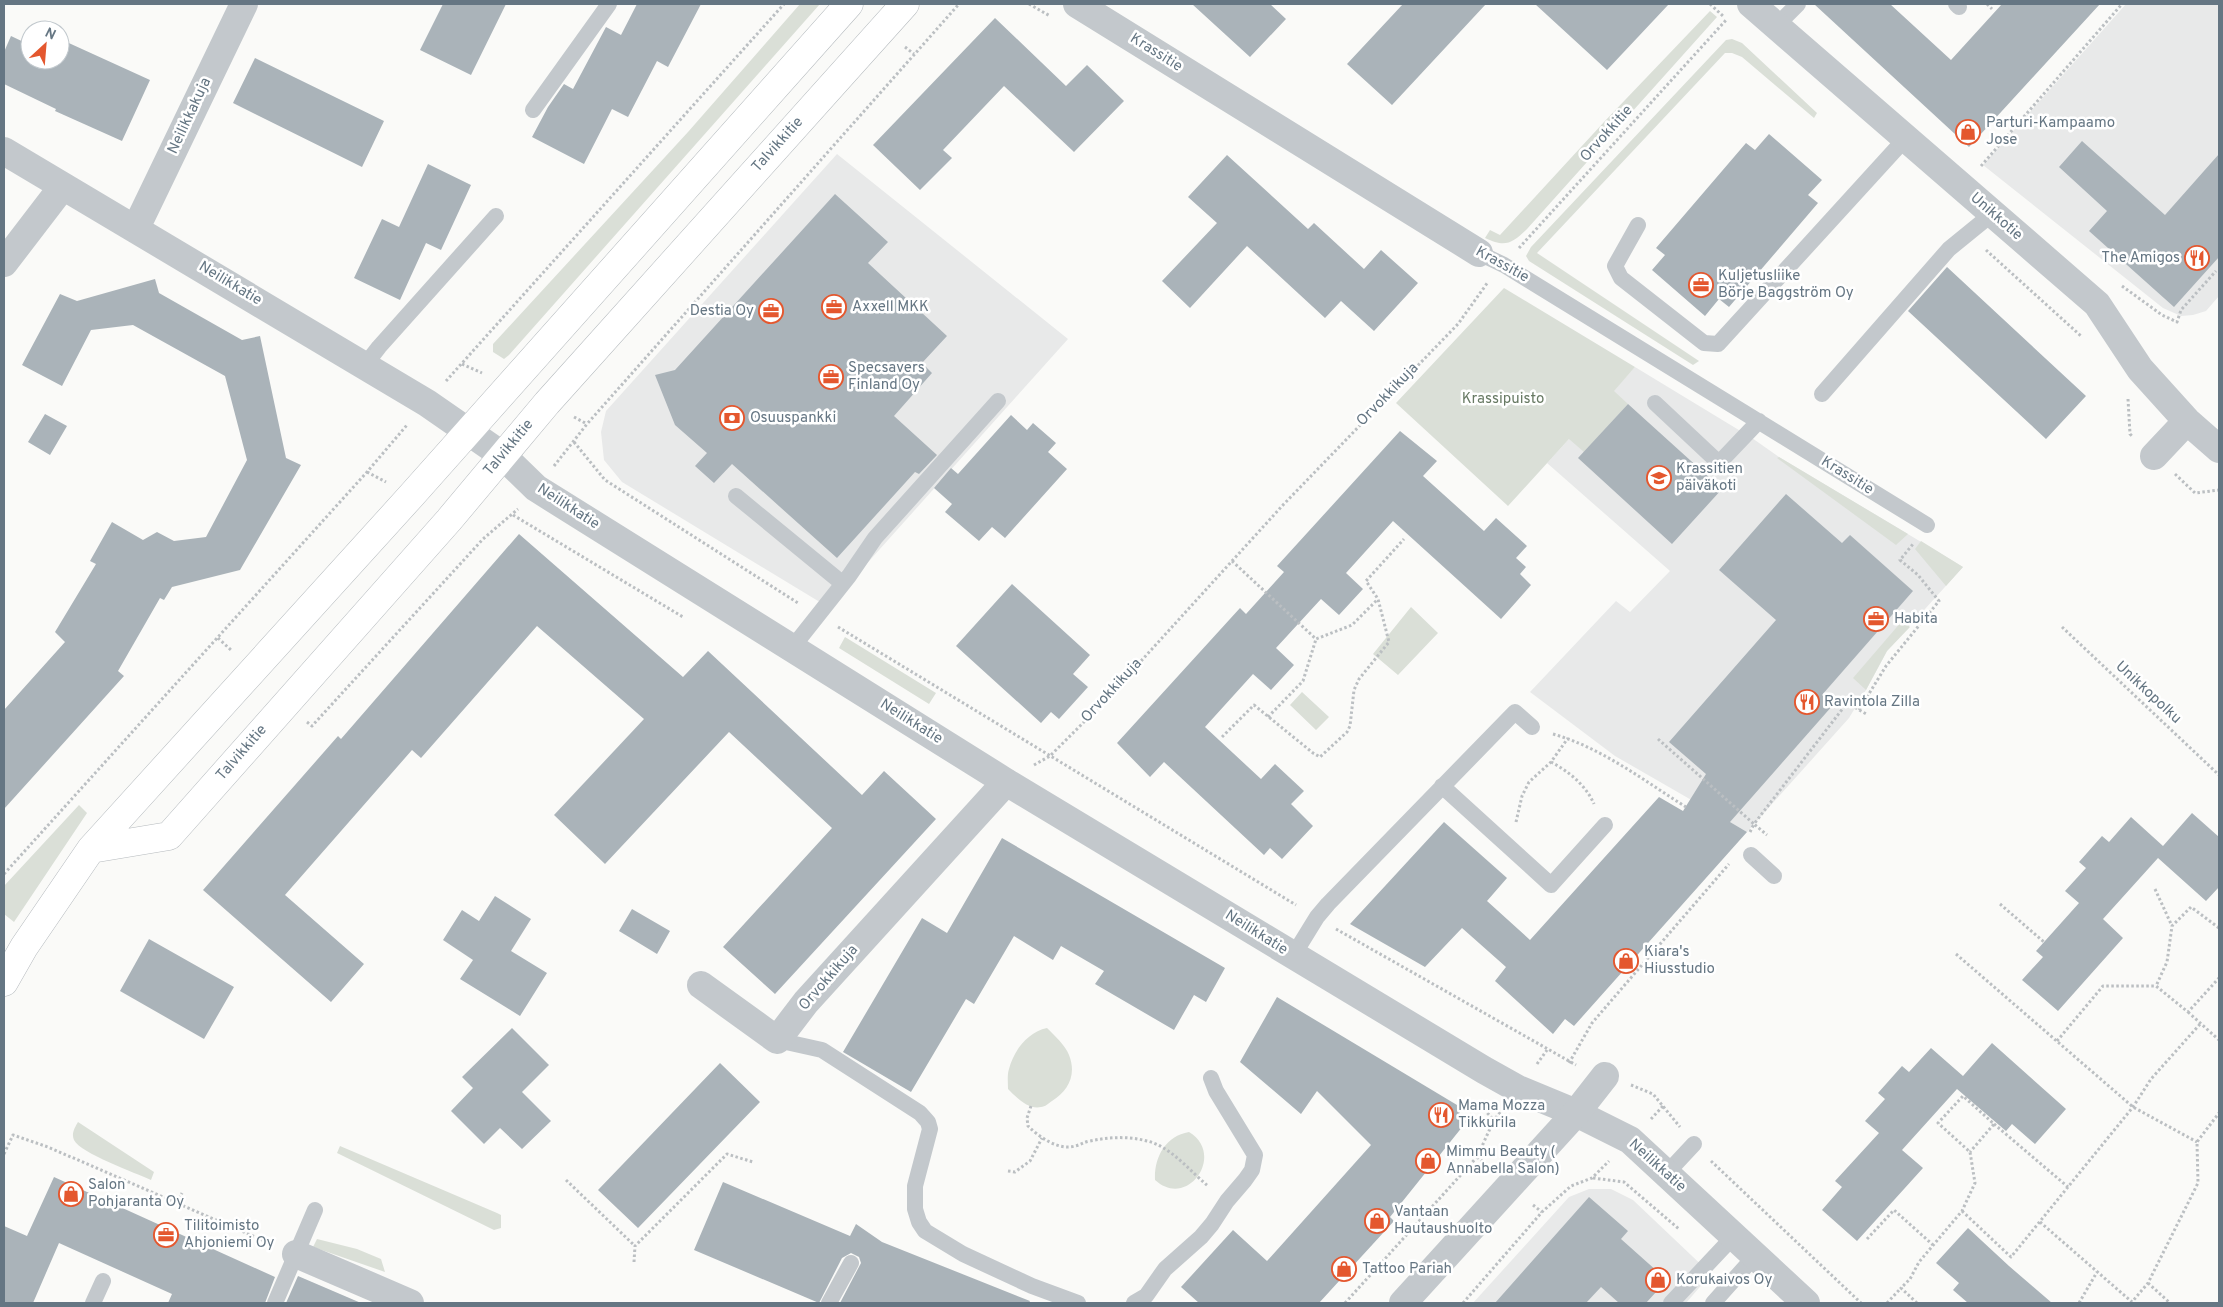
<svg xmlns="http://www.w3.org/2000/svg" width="2223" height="1307" font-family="Overpass,sans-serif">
<rect width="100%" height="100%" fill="#fafaf8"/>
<!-- built -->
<path fill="#e8e9e9" d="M2126,4H2219V296L2206,311L2193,315L2181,316L2163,308L1983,165Z
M837,154L1068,339L828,607L622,482L604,460L601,432L606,411Z
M1635,367L1752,438L1779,457L1963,567L1887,651L1866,690L1849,718L1747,832L1615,756L1530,692L1616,601L1630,612L1670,571L1547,463Z
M1589,1189H1611L1633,1200L1711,1274L1686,1303H1473L1569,1197Z"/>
<!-- green -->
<path fill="#dadfd7" d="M800,4H820L509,355L504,359L493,352V344L688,132Z
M1710,11L1717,17L1527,229C1512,243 1506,248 1485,238L1490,230L1500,235L1604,122Z
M1732,39L1742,43L1817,113L1814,118L1742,57L1732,53H1725L1537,253L1699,361L1693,365L1529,261L1526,256L1531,247L1726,40Z
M1504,288L1635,367L1614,391L1628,404L1584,452L1569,439L1508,506L1396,403Z
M1779,457L1908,534L1896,545L1777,458Z
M1921,541L1963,567L1946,586L1915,549Z
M1411,607L1438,633L1398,675L1373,654Z
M1902,621L1910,627L1887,651L1866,690L1853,678Z
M845,637L936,693L929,704L839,648Z
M1302,692L1329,717L1316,730L1290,705Z
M79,805L87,813L14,922L4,914V886Z
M1047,1028C1055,1036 1065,1045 1069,1055C1077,1075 1068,1091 1052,1101C1049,1103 1045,1107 1041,1107C1028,1110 1016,1097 1008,1089C1008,1083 1007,1075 1009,1069C1014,1050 1028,1032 1047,1028Z
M78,1122L154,1172L151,1180C136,1173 80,1153 74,1140C71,1134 75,1127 78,1122Z
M1189,1132C1226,1154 1188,1210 1155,1180C1154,1158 1165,1136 1189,1132Z
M340,1146L497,1213L501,1215V1228L494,1230L337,1153Z
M317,1239L357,1249L381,1259L385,1272L313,1247Z"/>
<!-- building -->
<path fill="#aab3b9" d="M443,4H506L471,75L420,50Z
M637,4H701L668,67L657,61L628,117L612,109L584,164L532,137L548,107L564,84L573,89L606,27L621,35Z
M1192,4H1270L1286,19L1250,57Z
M1403,4H1486L1392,105L1347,64Z
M1535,4H1669L1607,70Z
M1814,4H1890L1951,60L2002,4H2100L1969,147Z
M995,18L1066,86L1087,65L1124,101L1074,152L1004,86L943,150L952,158L920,190L873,145Z
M11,36L30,45V60H60V39L150,80L122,141L55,111L56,109L4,84V52Z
M255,58L384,121L362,167L233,103Z
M1769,134L1822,180L1808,195L1818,203L1729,307L1719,299L1705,316L1652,270L1665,255L1656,248L1746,143L1755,150Z
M2082,141L2165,215L2219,154V257L2174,307L2089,231L2107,211L2059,167Z
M1227,155L1308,229L1314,223L1364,269L1381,250L1418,283L1374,331L1341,301L1325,318L1247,246L1190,308L1162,281L1217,223L1188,197Z
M428,164L471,185L441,250L426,243L400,300L354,278L382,219L399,227Z
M835,194L888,242L868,263L947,336L922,363L932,373L894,416L937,455L919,474L915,472L837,558L732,464L714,483L695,466L707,453L675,425L655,375L675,370Z
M1947,267L2086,396L2046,439L1908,311Z
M155,279L159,293L242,340L260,336L286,458L301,465L240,570L172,587L164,600L160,598L118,671L124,676L4,809V710L65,642L55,632L96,564L90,561L112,522L143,540L157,532L174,541L206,537L247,460L225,376L133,325L91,330L62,386L22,365L60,294L77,301Z
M1628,404L1722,489L1672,544L1578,458Z
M45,414L67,426L50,455L28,442Z
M1011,415L1027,430L1033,423L1056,443L1048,452L1067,469L1005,538L992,527L979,541L945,512L952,504L934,488L951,468L958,474Z
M1400,431L1437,461L1423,476L1484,531L1496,518L1527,546L1516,558L1526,567L1520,574L1531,585L1501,619L1393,521L1346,573L1363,589L1339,615L1321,599L1276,648L1294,665L1271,690L1253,674L1205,727L1261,779L1275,764L1304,791L1291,804L1313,826L1282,859L1270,848L1264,855L1164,762L1150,777L1117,743L1240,608L1246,614L1284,572L1277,566Z
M1786,494L1842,543L1850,535L1913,591L1822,695L1833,705L1730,822L1747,832L1574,1026L1565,1019L1553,1034L1495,981L1506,967L1462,928L1425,967L1350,924L1444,822L1507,878L1487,901L1530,940L1659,797L1683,811L1706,774L1669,742L1776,620L1719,570Z
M519,534L683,677L708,651L862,795L884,771L936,819L775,994L723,947L832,828L729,732L605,864L554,815L644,719L537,626L421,758L412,750L285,895L364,964L331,1002L203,890L338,736L341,739Z
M1012,584L1090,655L1073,674L1088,687L1059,719L1051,712L1041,723L956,646Z
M2192,813L2219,837V887L2206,901L2158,858L2103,919L2123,938L2058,1011L2022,980L2043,957L2036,951L2079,903L2065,891L2086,868L2079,862L2102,836L2109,842L2131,817L2163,846Z
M1002,838L1225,968L1206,1002L1194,995L1174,1030L1095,984L1104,971L1061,946L1053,960L1014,936L974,1004L966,999L911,1092L843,1052L922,918L947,933Z
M495,896L531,919L511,951L547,973L520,1016L460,979L473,960L443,940L462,910L479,921Z
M632,909L670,931L657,954L619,931Z
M149,939L234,987L204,1039L120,991Z
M1277,997L1462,1108L1458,1116L1467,1121L1390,1217L1394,1221L1319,1303H1199L1181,1287L1233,1230L1267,1261L1371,1145L1317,1091L1301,1114L1240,1062Z
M512,1028L549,1065L522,1092L551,1121L522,1149L500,1128L484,1144L451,1111L473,1088L462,1077Z
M1992,1043L2066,1109L2035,1144L2012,1124L2006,1131L1957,1089L1902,1150L1923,1168L1857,1241L1822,1210L1842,1187L1835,1181L1879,1133L1865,1121L1885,1099L1878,1093L1902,1066L1909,1072L1931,1048L1963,1076Z
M720,1063L760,1102L638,1228L598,1190Z
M54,1177L275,1277L265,1303H168L172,1294L59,1243L33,1303H4V1226L27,1236Z
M723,1182L850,1236L856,1224L882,1242L1030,1301L1029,1303H840L861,1263L859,1257L851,1253L842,1258L819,1303L694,1250Z
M1589,1197L1628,1231L1621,1239L1667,1280L1646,1303H1619L1601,1287L1586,1303H1495Z
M1968,1228L2009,1266L2052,1303H1968L1953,1290L1959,1283L1936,1263Z
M298,1276L361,1303H286Z"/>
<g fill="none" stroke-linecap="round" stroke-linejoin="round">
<defs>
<path id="primary" d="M91,849L169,836L449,520L547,403L905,4
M4,982L24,947L91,849L411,496L849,4"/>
</defs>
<!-- primary casing -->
<use href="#primary" stroke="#b5babe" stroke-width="29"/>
<!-- path -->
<path stroke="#bbbfc2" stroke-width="3" stroke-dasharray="2.5 2.5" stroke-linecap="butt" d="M1029,4L1050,16
M1710,4L1723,16
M1987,4L1992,9
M905,47L914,54
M1981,166L2122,4
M1519,248L1727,19
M1986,250L2081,336
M2122,286L2162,315L2177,322L2181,310L2216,271
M462,364L482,373
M446,381L784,4
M2128,399L2130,434L2133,437
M574,417L587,424
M574,442L605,480L798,603
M554,466L587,424L959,4
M367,472L386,482
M2175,474L2195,493L2219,490
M513,515L683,617
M1232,561L1316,639L1352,625L1378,599
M838,627L1296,905
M2062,627L2219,775
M218,638L232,651
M1859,710L1886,666L1939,601L1918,575L1900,560L1913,544
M1268,717L1303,681L1316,639
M307,722L312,726L483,539L518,509
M1553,734C1602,748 1643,780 1686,807
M1222,737L1254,705L1313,753L1320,757L1347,732L1350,726L1354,690L1359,679L1389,642L1378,599L1366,581L1404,539
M1658,739L1754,824L1847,703L1868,715
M1551,762C1568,771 1586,785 1594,804
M1034,765L1050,756L1101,705L1283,505L1458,324L1488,282
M1516,822L1522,796L1529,782L1551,762L1568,738
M1750,832L1754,824L1767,835
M4,874L367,472L407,425
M2155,889L2172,926
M2000,904L2044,942
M2219,928L2191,907L2172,926L2167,962L2156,986L2188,1012L2219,978
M1336,929L1576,1065
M1956,954L2133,1107L2197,1142
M2188,1012L2219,1040
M2057,1041L2103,986H2156
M1569,1063L1592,1023L1729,864
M1537,1064L1547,1050
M1631,1085L1653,1094L1680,1127
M1477,1102L1494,1120
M1031,1106L1027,1118L1028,1126C1039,1137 1059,1151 1075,1146C1080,1145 1084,1142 1090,1141C1109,1137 1128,1136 1147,1141C1170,1146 1190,1171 1208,1186
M1651,1119L1663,1106
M1994,1124L2068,1187
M4,1154L13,1135L48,1147L269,1243
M1477,1157L1488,1166
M1711,1161L1861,1303
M1008,1171L1015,1172L1030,1161L1042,1138
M1593,1178L1624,1182L1679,1229
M566,1180L635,1246
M177,1203L182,1193
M1533,1205L1542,1212
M1962,1211L2011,1257L2133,1107L2151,1079L2201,1023
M2040,1222L2132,1302L2148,1283L2198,1183L2197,1142L2219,1113
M1867,1239L1894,1210L1933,1245
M634,1262L635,1246L727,1154L753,1162
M2148,1283L2170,1303
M1345,1303L1477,1157L1494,1120L1501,1111
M1463,1303L1542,1212L1571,1186L1592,1178L1609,1161
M1887,1303L1901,1288
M1917,1303L1901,1288L1910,1279L1919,1262L1962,1211L1975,1183L1970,1152L1938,1123L1963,1096L1994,1124L1970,1152
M2079,1303L2097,1272"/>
<!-- service -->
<path stroke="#c3c8cc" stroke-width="16" d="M1956,4L1959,7
M1776,26L1798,4
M533,110L609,4
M1638,225L1615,266L1621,278L1704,343L1718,344L1905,139
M1479,253L1504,265L1927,525
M365,365L379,347L496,216
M1822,394L1949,249L1992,214
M1655,403L1719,463L1759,421
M736,496L842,583
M792,648L849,576L875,538L998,401
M1442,786L1551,885L1605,825
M1751,855L1774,876
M1293,956L1317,917L1328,904L1515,712L1532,727
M777,1040L822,1050L920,1113L928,1122L930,1129L915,1186V1209L919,1222L925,1231L963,1254L1032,1286L1078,1303
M1666,1174L1694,1144
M93,1303L103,1281
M275,1303L315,1210
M829,1303L851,1263
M1134,1303L1146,1296L1165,1269L1201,1237L1212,1224L1227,1201L1245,1180L1252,1170L1255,1155L1216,1091L1211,1078
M1671,1303L1734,1236
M1713,1303L1755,1256"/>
<!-- minor -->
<path stroke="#c3c8cc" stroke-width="28" d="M1077,4L1479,253
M4,151L427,403L502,455L536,488L1006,782L1484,1070L1518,1089L1576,1113L1630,1140L1806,1303
M136,228L244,4
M4,263L63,186
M701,985L777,1040L806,1002L1006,782
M296,1254L410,1303"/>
<!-- tertiary -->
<path stroke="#c3c8cc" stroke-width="28" d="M1751,4L2097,304L2140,369L2187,421L2219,449
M2154,456L2187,421
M1403,1303L1576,1113L1605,1076"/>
<!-- primary -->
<use href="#primary" stroke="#fff" stroke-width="28"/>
</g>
<!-- icons -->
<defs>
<symbol id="shop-ring" viewBox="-11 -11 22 22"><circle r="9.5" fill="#fff" stroke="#e4572e" stroke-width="1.5"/><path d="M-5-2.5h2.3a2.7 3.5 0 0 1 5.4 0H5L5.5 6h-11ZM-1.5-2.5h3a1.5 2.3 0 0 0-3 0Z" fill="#e4572e"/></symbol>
<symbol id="restaurant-ring" viewBox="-11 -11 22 22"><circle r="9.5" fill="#fff" stroke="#e4572e" stroke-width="1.5"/><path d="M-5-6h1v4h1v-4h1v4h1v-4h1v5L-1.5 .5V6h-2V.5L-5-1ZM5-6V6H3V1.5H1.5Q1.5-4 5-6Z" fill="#e4572e"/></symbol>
<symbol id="office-ring" viewBox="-11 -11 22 22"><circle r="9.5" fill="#fff" stroke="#e4572e" stroke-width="1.5"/><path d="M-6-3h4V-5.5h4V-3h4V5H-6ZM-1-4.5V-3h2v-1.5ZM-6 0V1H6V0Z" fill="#e4572e"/></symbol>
<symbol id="bank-ring" viewBox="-11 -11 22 22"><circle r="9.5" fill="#fff" stroke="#e4572e" stroke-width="1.5"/><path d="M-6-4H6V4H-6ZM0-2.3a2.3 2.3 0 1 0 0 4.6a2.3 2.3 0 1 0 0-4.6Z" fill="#e4572e"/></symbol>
<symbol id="school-ring" viewBox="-11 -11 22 22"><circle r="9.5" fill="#fff" stroke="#e4572e" stroke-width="1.5"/><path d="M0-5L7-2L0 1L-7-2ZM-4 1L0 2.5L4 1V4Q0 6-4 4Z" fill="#e4572e"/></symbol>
</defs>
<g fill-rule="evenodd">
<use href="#shop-ring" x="1954" y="118" width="28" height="28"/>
<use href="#restaurant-ring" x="2183" y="244" width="28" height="28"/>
<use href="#office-ring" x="1687" y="271" width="28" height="28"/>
<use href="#office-ring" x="820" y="293" width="28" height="28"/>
<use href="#office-ring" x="757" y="297" width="28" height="28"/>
<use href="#office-ring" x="817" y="363" width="28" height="28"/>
<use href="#bank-ring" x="718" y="404" width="28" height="28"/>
<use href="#school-ring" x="1645" y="464" width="28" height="28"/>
<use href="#office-ring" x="1862" y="605" width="28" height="28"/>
<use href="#restaurant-ring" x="1793" y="688" width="28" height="28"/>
<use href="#shop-ring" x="1612" y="947" width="28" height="28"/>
<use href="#restaurant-ring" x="1427" y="1101" width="28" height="28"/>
<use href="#shop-ring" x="1414" y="1147" width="28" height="28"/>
<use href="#shop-ring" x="57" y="1180" width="28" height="28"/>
<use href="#shop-ring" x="1363" y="1207" width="28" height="28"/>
<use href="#office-ring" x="152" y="1221" width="28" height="28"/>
<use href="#shop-ring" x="1330" y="1255" width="28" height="28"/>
<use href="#shop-ring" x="1644" y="1266" width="28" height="28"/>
</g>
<g text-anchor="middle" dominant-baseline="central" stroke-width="5" stroke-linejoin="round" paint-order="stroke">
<!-- street labels -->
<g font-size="15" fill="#657683" stroke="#fff">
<text transform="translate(1156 53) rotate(32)">Krassitie</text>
<text transform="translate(190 116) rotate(-65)">Neilikkakuja</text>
<text transform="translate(1607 134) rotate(-48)">Orvokkitie</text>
<text transform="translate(778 145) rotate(-48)">Talvikkitie</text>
<text transform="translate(1996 217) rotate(41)">Unikkotie</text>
<text transform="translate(1502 265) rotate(29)">Krassitie</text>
<text transform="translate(230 284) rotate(31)">Neilikkatie</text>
<text transform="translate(1388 395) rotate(-46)">Orvokkikuja</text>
<text transform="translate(509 448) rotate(-50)">Talvikkitie</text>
<text transform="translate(1847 476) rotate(32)">Krassitie</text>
<text transform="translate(568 507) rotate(33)">Neilikkatie</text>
<text transform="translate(1112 691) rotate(-47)">Orvokkikuja</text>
<text transform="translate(2148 693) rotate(43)">Unikkopolku</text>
<text transform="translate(911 722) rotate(32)">Neilikkatie</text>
<text transform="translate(242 753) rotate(-49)">Talvikkitie</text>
<text transform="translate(1256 933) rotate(32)">Neilikkatie</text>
<text transform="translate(829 978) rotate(-49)">Orvokkikuja</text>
<text transform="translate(1657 1166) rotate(42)">Neilikkatie</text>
</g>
<!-- poi labels -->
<g font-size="15" fill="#657683" stroke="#fff" text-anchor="start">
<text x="1986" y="123">Parturi-Kampaamo<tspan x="1986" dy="17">Jose</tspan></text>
<text x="2180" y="258" text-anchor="end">The Amigos</text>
<text x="1718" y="276">Kuljetusliike<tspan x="1718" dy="17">Börje Baggström Oy</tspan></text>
<text x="852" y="307">Axxell MKK</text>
<text x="754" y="311" text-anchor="end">Destia Oy</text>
<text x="848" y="368">Specsavers<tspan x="848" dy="17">Finland Oy</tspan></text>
<text x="750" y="418">Osuuspankki</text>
<text x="1676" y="469">Krassitien<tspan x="1676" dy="17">päiväkoti</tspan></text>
<text x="1894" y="619">Habita</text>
<text x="1824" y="702">Ravintola Zilla</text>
<text x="1644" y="952">Kiara's<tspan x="1644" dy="17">Hiusstudio</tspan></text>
<text x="1458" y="1106">Mama Mozza<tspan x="1458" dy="17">Tikkurila</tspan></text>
<text x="1446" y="1152">Mimmu Beauty (<tspan x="1446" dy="17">Annabella Salon)</tspan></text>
<text x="88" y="1185">Salon<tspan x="88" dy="17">Pohjaranta Oy</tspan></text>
<text x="1394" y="1212">Vantaan<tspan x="1394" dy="17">Hautaushuolto</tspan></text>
<text x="184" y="1226">Tilitoimisto<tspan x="184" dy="17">Ahjoniemi Oy</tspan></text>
<text x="1362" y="1269">Tattoo Pariah</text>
<text x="1676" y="1280">Korukaivos Oy</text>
</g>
<!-- park labels -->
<g font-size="15" fill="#687a64" stroke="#fff">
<text x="1503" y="399">Krassipuisto</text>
</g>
</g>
<!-- border -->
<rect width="2223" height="1307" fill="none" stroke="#657683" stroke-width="10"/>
<!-- north arrow -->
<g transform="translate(45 45) rotate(26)"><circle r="24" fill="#ffffff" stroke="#c1c8cd"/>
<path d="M0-4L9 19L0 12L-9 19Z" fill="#e4572e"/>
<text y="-8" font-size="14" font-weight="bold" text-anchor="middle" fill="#657683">N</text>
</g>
</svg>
